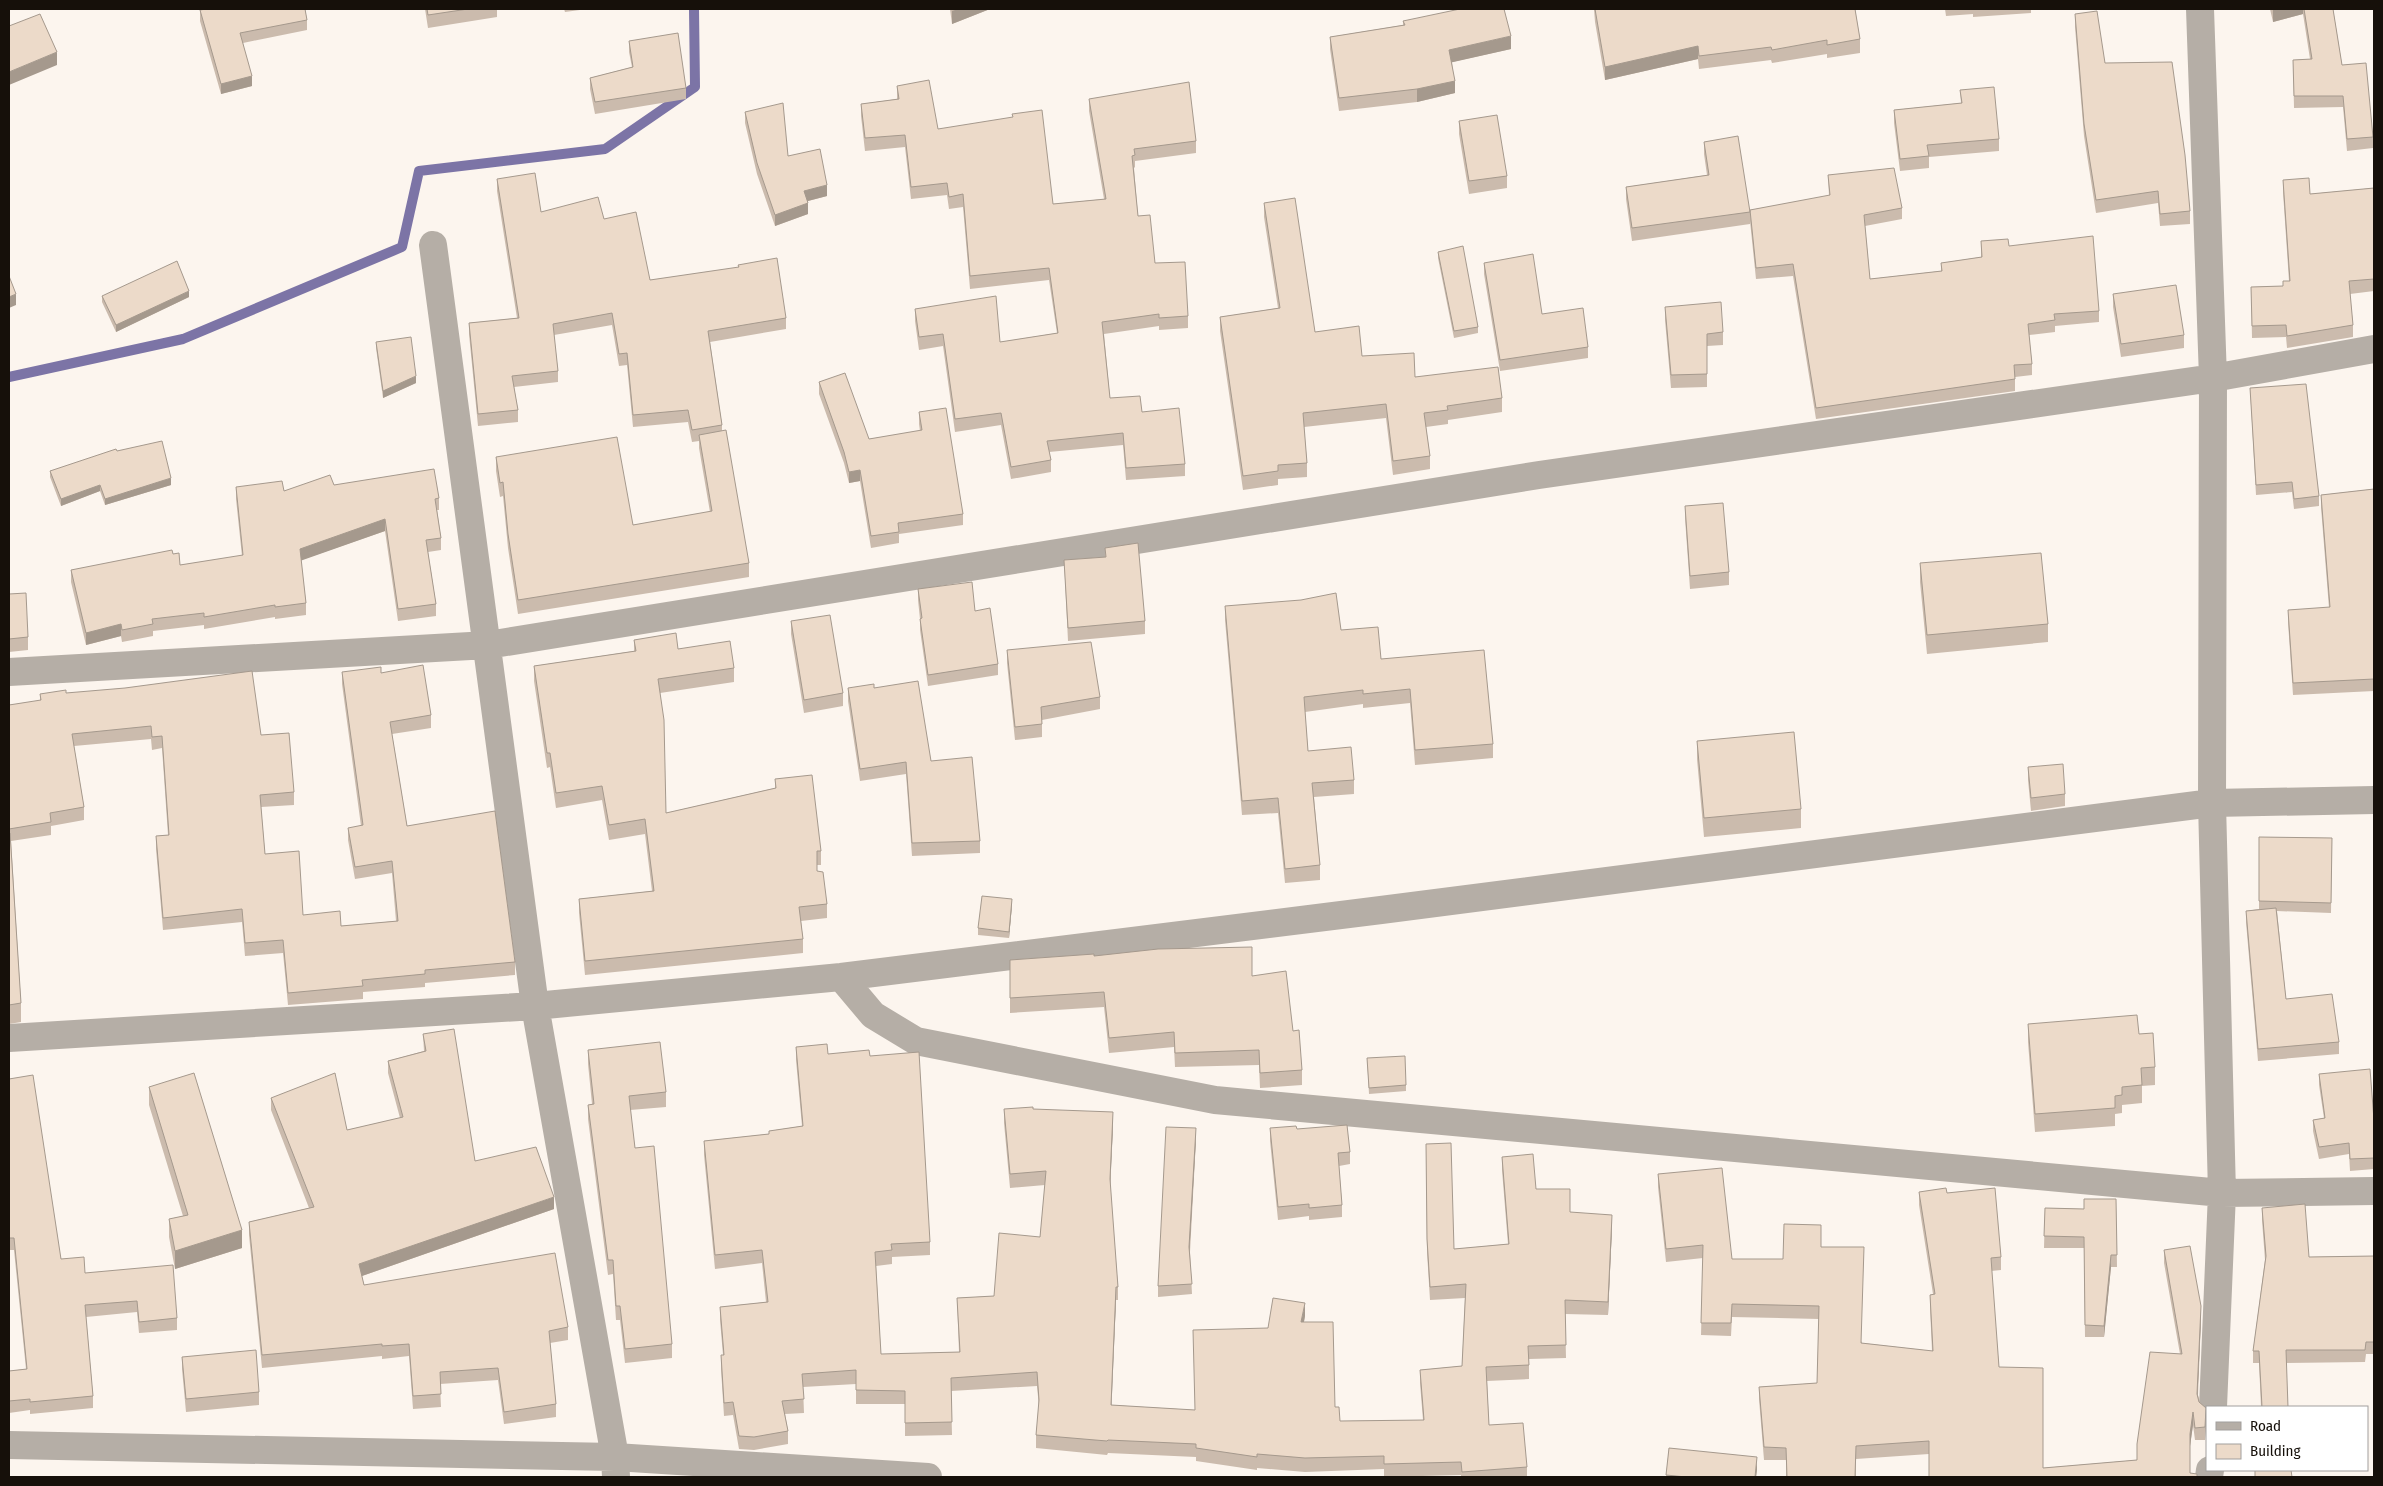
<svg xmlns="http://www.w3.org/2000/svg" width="2383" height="1486" font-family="'Fira Sans Condensed',sans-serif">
<rect width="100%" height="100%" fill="#fcf5ee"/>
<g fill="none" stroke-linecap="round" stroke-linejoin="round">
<!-- stream -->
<path stroke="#7c74a6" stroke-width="10" d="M9,377L183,339L402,247L419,171L605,149L695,87L694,9"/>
<!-- street -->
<path stroke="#b5aea6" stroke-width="28" d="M2200,9L2213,378L2212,803L2222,1193L2213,1407
M433,245L535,1006L615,1457L616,1477
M9,672L488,645L1539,475L2213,378L2374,349
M841,977L873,1015L916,1041L1215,1100L2222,1193L2374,1191
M9,1038L535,1006L841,977L1381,910L2212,803L2374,800
M9,1445L615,1457L928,1477
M2209,1477L2210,1470"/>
</g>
<!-- wall -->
<path fill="#cbbbad" d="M203,9H305L307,20V30L243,43L252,86L221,94L200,21V10H203Z
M425,9H497V17L428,28Z
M564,9H587L565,12Z
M950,9H990L952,24Z
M1594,9H1855L1860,39V53L1827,58V54L1772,63L1771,60L1699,69L1698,59L1605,80L1595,22Z
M1945,9H2031V13L1973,17V14L1946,16Z
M2270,9H2333L2342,65L2373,137V148L2347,151L2343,107L2294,108L2293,60L2310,59L2303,14L2273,22Z
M2075,14L2105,63L2190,211V224L2160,226L2158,203L2096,213L2084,136L2075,27Z
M1403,21L1511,49L1452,62L1455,93L1417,102L1339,111L1330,49V37L1403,25Z
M629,41L686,88V99L595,114L590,89V78L632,67L629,52Z
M897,86L938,129L1053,204L1104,199L1089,111V99L1196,141V153L1135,161V167L1134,168L1138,216L1155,263L1188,316V328L1159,330V326L1104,334L1110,398L1142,412L1185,464V476L1126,480L1123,445L1049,452L1051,460V472L1011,479L1001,425L955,432L943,346L919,350L915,321V309L1000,342L1057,333L1049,280L970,289L963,207L949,209L947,195L911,199L905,147L865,151L861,116V104L897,99Z
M1960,90L1999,139V151L1929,157V168L1900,171L1894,123V110L1961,103Z
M745,112L827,196L808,201V214L775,226L757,174L745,123Z
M1459,121L1507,176V188L1469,194L1459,134Z
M1704,142L1750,212V224L1632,241L1626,199V187L1707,175L1704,154Z
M1828,175L1902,208V219L1865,226L1870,279L1941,271V263L1981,257V241L2009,246L2099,311V322L2055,326V332L2029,335L2032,364V375L2015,377V391L1816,419L1793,276L1756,279L1750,221V210L1829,196Z
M497,179L541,212L604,219L650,280L738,268V265L786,318V329L710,342L722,425V431L749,563V577L518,614L508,548L503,496L500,497L496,471V457L633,525L710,512L699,448V441L692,442L688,422L633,427L627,365L619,366L612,325L554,335L558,371V382L514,387L518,410V422L478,426L469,334V323L517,318L497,191Z
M2283,180L2310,194L2374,188V291L2350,294L2353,325V337L2287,348L2286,337L2252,338L2251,287L2283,286L2289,281L2283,192Z
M1264,203L1315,332L1362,356L1415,377L1502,398V412L1448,420V424L1426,427L1430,456V469L1393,475L1386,418L1304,427L1307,463V477L1278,479V485L1243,490L1220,331V317L1278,308L1264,217Z
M1438,252L1478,327V333L1454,338L1438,258Z
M1484,263L1542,314L1588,347V358L1500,371L1484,274Z
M2113,294L2184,335V348L2121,357L2113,307Z
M102,296L189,297L116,332L102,302Z
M1665,307L1723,332V345L1707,346V387L1671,388L1665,320Z
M376,342L416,383L383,398L376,348Z
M819,382L869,439L920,431L919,424V412L963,514V525L899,534V543L871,548L860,481L849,483L844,463L819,394Z
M2250,388L2319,496V506L2294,509L2292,492L2256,495Z
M117,451L171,485L105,505L100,491L61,506L50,477V471Z
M334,485L439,498V510H437L441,538V550L428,552L436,604V616L398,621L385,531L301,560L306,603V615L275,619V617L204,629V625L153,631V636L122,642L121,636L86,645L71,582V570L173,554L180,565L242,556L236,499V487L284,491Z
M2374,489V691L2293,695L2288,622V610L2329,608L2321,507V495Z
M1685,506L1729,572V585L1690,589L1685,518Z
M1105,548L1145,621V634L1068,641L1064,560L1105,557Z
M1920,563L2048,624V642L1927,654L1920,582Z
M918,589L975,611L998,664V675L928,686L920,630V619L918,600Z
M9,594L28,637V650L9,652Z
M1225,606L1341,630L1493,744V758L1415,765L1410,703L1363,708V704L1305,712L1308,751L1354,780V794L1314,797L1320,865V880L1285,883L1278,813L1242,815L1225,620Z
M791,621L843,693V706L804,713L791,634Z
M634,640L678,649L734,668V682L660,693L666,813L775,788V779L821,851V865H817V871L827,904V918L801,921L803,939V953L585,975L579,913V899L652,891L645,834L609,840L602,800L556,808L550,767L547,768L534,681V666L634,651Z
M1007,650L1100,697V709L1042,720V737L1015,740L1007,663Z
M342,672L381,673L431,715V728L392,734L407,826L515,962V975L425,983V987L363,992V999L288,1005L283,953L245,956L242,922L163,930L156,849V836L168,835L162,748L152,750L151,739L74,746L84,807V820L51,826V835L11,841L21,1003V1022L9,1024V705L40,701V694L66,693L261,735L294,792V805L261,807L265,854L303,915L341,926L396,921L392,873L355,879L348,840V828L361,826L342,684Z
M848,688H874L931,761L980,841V853L912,856L906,774L860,781L848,701Z
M1697,741L1801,809V828L1704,837L1697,759Z
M2028,767L2065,794V806L2031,811L2028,780Z
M2259,837L2332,838L2331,913L2277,911L2286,999L2339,1042V1054L2258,1061L2246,922V911L2259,909Z
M1012,905L1009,938L978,935V928Z
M1094,956L1252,976L1293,1031L1302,1070V1085L1260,1088L1259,1065L1175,1067L1174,1047L1109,1053L1104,1007L1010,1013V960Z
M2028,1024L2139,1034L2155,1067V1085L2142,1086V1103L2122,1105V1113L2115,1114V1126L2035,1132L2028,1042Z
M423,1034L475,1161L554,1209L362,1276L364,1285L568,1327V1340L550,1343L556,1404V1417L504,1424L498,1380L440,1384L441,1407L413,1409L409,1356L382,1359V1356L262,1368L249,1235V1222L309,1208L271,1110V1098L347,1130L400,1118L388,1073V1061L424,1051Z
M796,1047L828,1054L870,1056L930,1242V1255L892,1257V1264L876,1266L881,1354L959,1352L957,1298L994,1296L1040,1237L1045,1185L1010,1188L1004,1123V1109H1033L1113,1126L1110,1184L1118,1287V1300H1116L1111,1405L1195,1410L1268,1328L1305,1316L1304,1322L1340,1421L1423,1420L1420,1383V1370L1462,1366L1465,1298L1430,1300L1427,1252L1426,1144L1454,1249L1508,1244L1502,1170V1157L1536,1189L1570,1212L1612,1228L1608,1315L1565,1314L1566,1358L1529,1359V1379L1487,1381L1489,1425L1527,1467V1477H1461V1475L1384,1477V1469L1305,1472L1257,1468V1470L1196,1461V1457L1108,1453L1107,1455L1036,1448V1435L1039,1407L1037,1386L951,1391L952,1435L905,1436V1404H856V1384L803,1387L804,1413L785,1414L788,1431V1444L754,1450L739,1449L733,1415L724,1416L721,1369V1355H723L720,1320V1307L766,1302L762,1263L715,1269L704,1155V1141L769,1134V1131L802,1126L796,1060Z
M588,1050L666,1092V1107L630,1110L635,1148L672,1344V1358L625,1363L620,1320H616L613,1274L608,1275L588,1119V1105L592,1104L588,1064Z
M1367,1058L1406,1085V1091L1369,1094Z
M2319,1074L2374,1120V1169L2350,1171L2349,1154L2319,1159L2313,1131V1120L2324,1118L2319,1085Z
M9,1079L61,1259L85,1273L177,1318V1330L139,1333L137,1312L86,1317L93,1396V1408L30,1414V1410L9,1413V1371L26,1369L14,1250H9Z
M149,1087L242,1248L175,1269L169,1237V1219L183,1216L149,1105Z
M1270,1128L1297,1129L1350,1152V1164L1339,1166L1342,1205V1217L1309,1220V1216L1278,1220L1270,1141Z
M1196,1139L1190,1252L1192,1294L1158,1297V1286Z
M1658,1174L1732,1259H1783L1821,1247L1862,1343L1932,1351L1930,1307V1295L1933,1294L1919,1205V1192L1947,1193L2001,1257V1270L1991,1271L1999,1367L2043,1468L2137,1460L2180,1354L2164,1263V1250L2201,1319L2198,1395L2206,1421L2205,1440H2195L2193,1425L2190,1446V1473L1929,1477V1454L1856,1459V1477H1786V1460H1764L1759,1399V1387L1817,1383L1819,1319L1732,1317L1731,1336L1701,1335L1703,1258L1666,1262L1658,1187Z
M2116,1199L2117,1267H2111L2104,1337H2085L2084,1248H2044L2045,1208L2084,1209Z
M2262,1208L2309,1257L2374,1256V1354H2366L2365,1362L2286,1363L2288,1407H2261L2259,1363H2253V1351L2265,1260L2262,1220Z
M182,1357L259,1392V1405L186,1412L182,1369Z
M1669,1448L1757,1470L1756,1477H1666Z"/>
<!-- shaded-wall -->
<path fill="#a5998d" d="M958,9H990L952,24V11Z
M2279,9H2303V14L2273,22V10Z
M1511,36V49L1449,63V50Z
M1698,46V59L1605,80V67Z
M57,52V65L9,85V72Z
M252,76V86L221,94V84Z
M1455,81V93L1417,102V89Z
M827,185V196L804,202V191Z
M808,203V214L775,226V215Z
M189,291V297L116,332V325Z
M16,294V305L9,308V297Z
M416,376V383L383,398V391Z
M860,470V481L849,483V472Z
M171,478V485L105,505V499Z
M100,485V491L61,506V499Z
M385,519V531L300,561V549Z
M121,624V636L86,645V633Z
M1012,899V905L1009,938V932Z
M1113,1112V1126L1110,1192V1179Z
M1196,1128V1139L1189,1258V1247Z
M554,1197V1209L359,1277V1264Z
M1612,1215V1228L1608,1315V1302Z
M242,1230V1248L175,1269V1251Z
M2111,1255V1267L2104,1337V1326Z
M1116,1287V1300L1111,1418V1405Z
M1305,1303V1316L1301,1336V1322Z
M2201,1306V1319L2197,1406V1394Z
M2206,1408V1421L2205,1440V1427Z
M2193,1412V1425L2190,1446V1434Z
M1757,1457V1470L1756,1477H1755Z"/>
<!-- building -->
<path fill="#ecdac9" stroke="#a5998d" d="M206,9H305L307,20L240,33L252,76L221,84L200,10Z
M427,9H468L428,15Z
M1460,9H1504L1511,36L1449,50L1455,81L1417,89L1339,98L1330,37L1405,25L1403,21Z
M1595,9H1855L1860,39L1827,45V40L1772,50L1771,47L1699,56L1698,46L1605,67Z
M2304,9H2333L2342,65L2366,63L2373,137L2347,139L2343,96H2294L2293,60L2312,59Z
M2097,11L2105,63L2172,62L2185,155L2190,211L2160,214L2158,191L2096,200L2084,124L2075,14Z
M40,14L57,52L9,72V26Z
M678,33L686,88L595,102L590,78L633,67L629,41Z
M929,80L938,129L1013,117L1012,114L1042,110L1053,204L1106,199L1089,99L1189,82L1196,141L1134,149L1135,155L1132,156L1138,216L1150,215L1155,263L1185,262L1188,316L1159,318V314L1102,322L1110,398L1140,396L1142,412L1179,408L1185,464L1126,468L1123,433L1047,441L1051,460L1011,467L1001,413L955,419L943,334L919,337L915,309L996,296L1000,342L1058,333L1049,268L970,276L963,194L949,197L947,183L911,187L905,135L865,138L861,104L899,99L897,86Z
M1994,87L1999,139L1927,145L1929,156L1900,159L1894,110L1962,103L1960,90Z
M783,103L788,156L820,149L827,185L804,191L808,203L775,215L757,163L745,112Z
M1497,115L1507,176L1469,181L1459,121Z
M1738,136L1750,212L1632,228L1626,187L1709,175L1704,142Z
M1894,168L1902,208L1864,215L1870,279L1942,271L1941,263L1982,257L1981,241L2008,239L2009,246L2093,236L2099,311L2054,314L2055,320L2028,324L2032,364L2014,365L2015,379L1816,408L1793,264L1756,268L1750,210L1830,195L1828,175Z
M535,173L541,212L598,197L604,219L636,212L650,280L739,267L738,265L777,258L786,318L708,331L722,425L692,430L688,410L633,415L627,353L619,354L612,313L553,324L558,371L512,376L518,410L478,414L469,323L519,318L497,179Z
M2309,178L2310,194L2374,188V279L2349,281L2353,325L2287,336L2286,325L2252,326L2251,287L2283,286V281H2290L2283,180Z
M1295,198L1315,332L1359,326L1362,356L1414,353L1415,377L1498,367L1502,398L1447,406L1448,410L1424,413L1430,456L1393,461L1386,404L1303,413L1307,463L1278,465V471L1243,476L1220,317L1280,308L1264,203Z
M1463,246L1478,327L1454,331L1438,252Z
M1533,254L1542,314L1583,308L1588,347L1500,360L1484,263Z
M177,261L189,291L116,325L102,296Z
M9,276L16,294L9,297Z
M2176,285L2184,335L2121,344L2113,294Z
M1721,302L1723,332L1707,334V374L1671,375L1665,307Z
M411,337L416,376L383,391L376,342Z
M845,373L869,439L922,430L919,412L946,408L963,514L898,523L899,532L871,536L860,470L849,472L844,452L819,382Z
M2306,384L2319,496L2294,499L2292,482L2256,485L2250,388Z
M726,430L749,563L518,600L508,534L503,482L500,483L496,457L617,437L633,525L712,511L699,435Z
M162,441L171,478L105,499L100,485L61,499L50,471L116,449L117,451Z
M434,469L439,498L435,499L441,538L426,540L436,604L398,609L385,519L300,549L306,603L275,607V605L204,617V613L152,619L153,624L122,630L121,624L86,633L71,570L172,550L173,554L179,553L180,565L243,555L236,487L282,481L284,491L330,475L334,485Z
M2374,489V679L2293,683L2288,610L2330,607L2321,495Z
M1723,503L1729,572L1690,576L1685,506Z
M1138,543L1145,621L1068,628L1064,560L1106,557L1105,548Z
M2041,553L2048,624L1927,635L1920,563Z
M972,582L975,611L990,608L998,664L928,675L920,619L922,618L918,589Z
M26,593L28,637L9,639V594Z
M1336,593L1341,630L1378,627L1381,659L1484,650L1493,744L1415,750L1410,689L1363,694V690L1304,697L1308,751L1351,747L1354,780L1312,783L1320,865L1285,869L1278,798L1242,801L1225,606L1301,600Z
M830,615L843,693L804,700L791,621Z
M676,633L678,649L730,641L734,668L658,679L664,720L666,813L776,788L775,779L812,775L821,851H817V871L823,872L827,904L799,907L803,939L585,961L579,899L654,891L645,819L609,825L602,786L556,793L550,753H547L534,666L636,651L634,640Z
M1091,642L1100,697L1041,707L1042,724L1015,727L1007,650Z
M423,665L431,715L390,722L407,826L495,811L515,962L425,970V974L362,980L363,986L288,993L283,940L245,943L242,909L163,918L156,836L169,835L162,736L152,737L151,726L72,734L84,807L50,813L51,822L9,829V705L41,700L40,694L66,690V693L125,688L252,671L261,735L289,733L294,792L260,795L265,854L299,851L303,915L340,911L341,926L398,921L392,861L355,867L348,828L363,825L342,672L381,667V673Z
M918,681L931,761L972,757L980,841L912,843L906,762L860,769L848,688L874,684V688Z
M1794,732L1801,809L1704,818L1697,741Z
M2063,764L2065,794L2031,798L2028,767Z
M9,833H10L21,1003L9,1005Z
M2259,837L2332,838L2331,903L2259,901Z
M982,896L1012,899L1009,932L978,928Z
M2276,908L2286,999L2332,994L2339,1042L2258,1049L2246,911Z
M1252,947V976L1286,971L1293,1031L1299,1030L1302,1070L1260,1073L1259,1050L1175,1053L1174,1032L1109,1038L1104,992L1010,998V960L1094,954V956L1158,949Z
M2137,1015L2139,1034L2153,1033L2155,1067L2141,1068L2142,1085L2122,1087V1095L2115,1096V1108L2035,1114L2028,1024Z
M454,1029L475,1161L536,1147L554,1197L359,1264L364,1285L555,1253L568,1327L549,1331L556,1404L504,1412L498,1368L440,1372L441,1394L413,1396L409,1344L382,1346V1344L262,1355L249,1222L314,1207L271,1098L335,1073L347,1130L403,1117L388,1061L426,1051L423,1034Z
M660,1042L666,1092L629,1096L635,1148L654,1146L672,1344L625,1349L620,1306H616L613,1260H608L588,1105L594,1104L588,1050Z
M827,1044L828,1054L869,1050L870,1056L919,1052L930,1242L891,1244L892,1250L875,1252L881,1354L960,1352L957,1298L994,1296L999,1233L1040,1237L1046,1171L1010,1174L1004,1109L1033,1107V1109L1113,1112L1110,1179L1118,1287H1116L1111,1405L1195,1410L1193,1330L1268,1328L1273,1298L1305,1303L1301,1322H1333L1335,1407H1339L1340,1421L1424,1420L1420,1370L1462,1366L1466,1284L1430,1287L1427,1239L1426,1144L1451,1143L1454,1249L1509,1244L1502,1157L1533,1154L1536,1189H1570V1212L1612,1215L1608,1302L1565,1300L1566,1345L1528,1346L1529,1365L1486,1367L1489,1425L1523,1423L1527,1467L1462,1472L1461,1462L1384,1464V1456L1305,1458L1257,1454V1457L1196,1448V1444L1108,1440L1107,1441L1036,1435L1039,1400L1037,1372L951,1378L952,1422L905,1423V1391L856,1390V1370L802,1374L804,1399L782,1401L788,1431L754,1437L739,1436L733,1402L724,1403L721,1355H724L720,1307L768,1302L762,1250L715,1255L704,1141L769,1134V1131L803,1126L796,1047Z
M1405,1056L1406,1085L1369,1088L1367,1058Z
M2370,1069L2374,1120V1158L2350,1159L2349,1143L2319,1147L2313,1120L2325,1118L2319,1074Z
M194,1073L242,1230L175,1251L169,1219L188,1215L149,1087Z
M33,1075L61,1259L84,1257L85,1273L173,1265L177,1318L139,1322L137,1301L85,1305L93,1396L30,1402V1399L9,1401V1371L27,1369L14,1238H9V1079Z
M1347,1125L1350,1152L1338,1153L1342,1205L1309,1208V1204L1278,1207L1270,1128L1296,1126L1297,1129Z
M1166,1127L1196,1128L1189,1247L1192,1284L1158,1286Z
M1722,1168L1732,1259H1783L1784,1224L1821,1225V1247H1864L1861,1343L1933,1351L1930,1295L1935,1294L1919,1192L1946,1188L1947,1193L1995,1188L2001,1257L1991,1258L1999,1367L2043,1368V1468L2137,1460V1444L2150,1352L2182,1354L2164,1250L2190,1246L2201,1306L2197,1394L2199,1402L2206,1408L2205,1427L2195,1428L2193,1412L2190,1434V1473L2197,1474V1477H1929V1441L1856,1446L1855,1477H1787L1786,1448L1764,1447L1759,1387L1817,1383L1819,1306L1732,1304L1731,1323H1701L1703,1245L1666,1249L1658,1174Z
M2084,1199H2116L2117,1255H2111L2104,1326L2085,1325L2084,1237L2044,1236L2045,1208L2084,1209Z
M2305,1204L2309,1257L2374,1256V1342H2366L2365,1350H2286L2288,1407H2262L2259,1351H2253L2266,1256L2262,1208Z
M256,1350L259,1392L186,1399L182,1357Z
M1669,1448L1757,1457L1755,1477H1686L1666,1475Z
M2255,1470H2291L2292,1477H2255Z"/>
<!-- border -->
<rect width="2383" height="1486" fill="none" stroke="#16100a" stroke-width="20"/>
<!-- legend -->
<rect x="2206" y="1406" width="162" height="65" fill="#ffffff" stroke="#a29f9d"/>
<rect x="2216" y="1422" width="25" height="8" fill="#b5aea6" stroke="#a29f9d"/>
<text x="2250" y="1431" font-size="15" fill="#16100a">Road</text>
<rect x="2216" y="1444" width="25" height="15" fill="#ecdac9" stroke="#a29f9d"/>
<text x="2250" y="1456" font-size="15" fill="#16100a">Building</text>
</svg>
